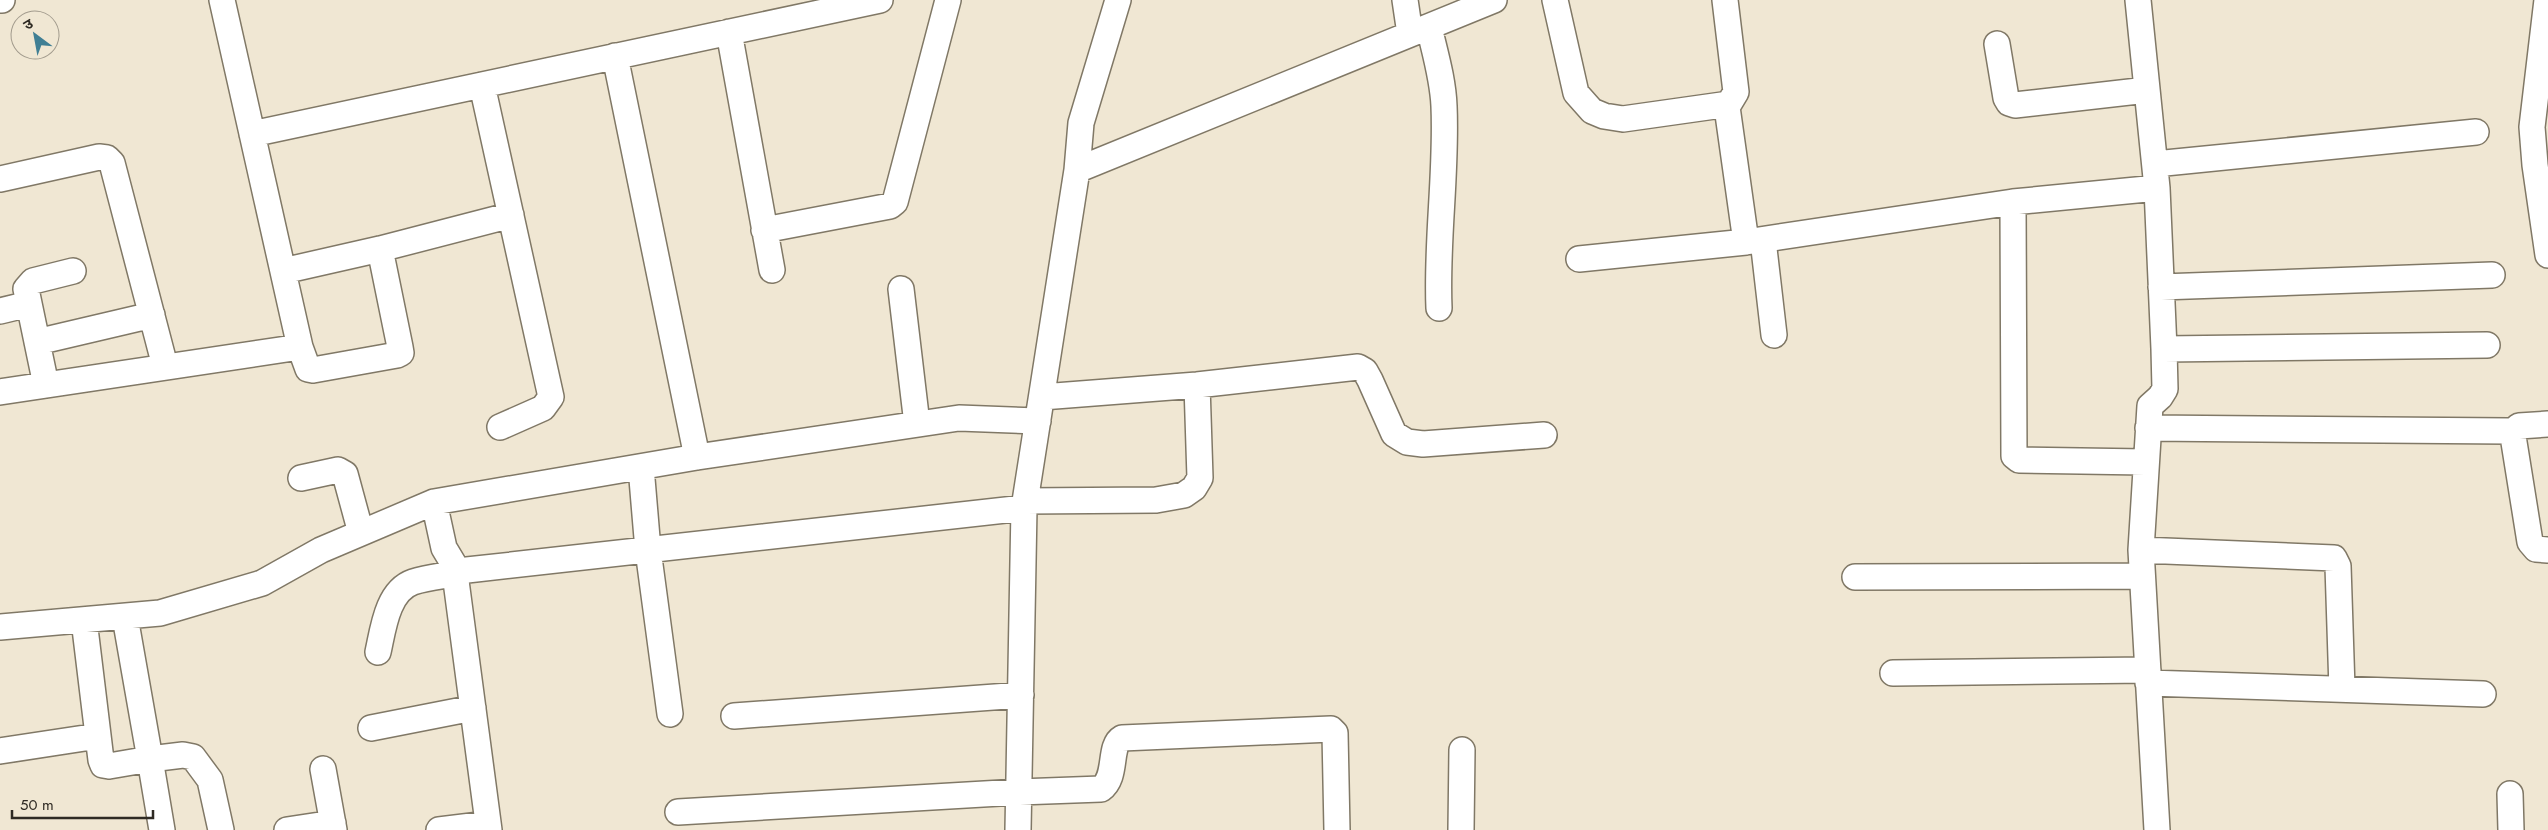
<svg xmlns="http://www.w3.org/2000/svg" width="2548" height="830" font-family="Jost,'Noto Sans Devanagari',sans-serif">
<rect width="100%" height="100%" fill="#f0e7d3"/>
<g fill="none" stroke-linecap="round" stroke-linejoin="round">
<defs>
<path id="minor" d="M0,0H2
M222,0L300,347
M1405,0L1410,34
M1555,0L1576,93L1592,111L1604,116L1623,119L1722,105L1727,107L1746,242
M1725,0L1736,92L1727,107
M2138,0L2157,188L2164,349L2165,389L2160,397L2150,406L2141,550L2157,830
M2547,0L2532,127L2535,165L2548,255
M1429,27C1435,53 1443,79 1444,106C1447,173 1436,241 1439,308
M729,32L772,270
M1997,44L2006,98L2009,103L2015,105L2147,90
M615,56L697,457
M482,85L551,397L543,408L500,427
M252,134L880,0
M2155,164L2476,132
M1077,170L1494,0
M0,179L99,157L107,158L112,163L165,366
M2013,202L2014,456L2019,460L2145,462
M764,230L890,206L895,202L948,0
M1763,240L1774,335
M1579,259L1746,242L2013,202L2157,188
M283,271L380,249L511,215
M2161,287L2492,275
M901,289L917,424
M0,311L29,304
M37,342L152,315
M2164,349L2487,345
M46,385L26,289L33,281L73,271
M0,392L300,347L308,369L313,370L397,355L401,353L400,347L380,249
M1042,397L1197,385L1358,367L1365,371L1370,380L1394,434L1407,442L1423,444L1544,435
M2148,428L2509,431L2513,436L2530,542L2536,549L2548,550
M2512,432L2519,426L2548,424
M641,467L648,550L670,714
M301,478L338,470L345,474L361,533
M1025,501L1156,500L1184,495L1194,488L1200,478L1197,385
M2141,550L2334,558L2338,566L2342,689
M1855,577L2142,576
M125,617L150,759L183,755L193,757L210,780L221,830
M84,620L101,760L103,765L109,766L150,759L162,830
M0,627L160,613L262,583L321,550L434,502L697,457L959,418L1038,421
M378,652C383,630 387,591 413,582C427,577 444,576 459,573L444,548L434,502
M1893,673L2148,670
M2148,683L2483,694
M734,716L1021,695
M371,728L473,708
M0,751L98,736
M323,769L334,830
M2510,794L2511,830
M678,812L1019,792L1101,789C1118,777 1108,746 1122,738L1331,729L1335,733L1337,830
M287,830L333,823
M439,830L488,824
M489,830L456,581L459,573L467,570L1024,508
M1018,830L1024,508L1077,170L1081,123L1118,0
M1461,830L1462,750"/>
</defs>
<!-- minor casing -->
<use href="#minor" stroke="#807866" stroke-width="28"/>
<!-- minor -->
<use href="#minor" stroke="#fff" stroke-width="25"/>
</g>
<!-- north arrow -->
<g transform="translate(35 35) rotate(328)"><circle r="24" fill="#f0e7d3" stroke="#a29b8d"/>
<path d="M0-4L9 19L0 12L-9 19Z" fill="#407f94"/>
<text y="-8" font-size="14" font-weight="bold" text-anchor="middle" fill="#2e2a23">उ</text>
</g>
<!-- scale -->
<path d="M12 810v8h141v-8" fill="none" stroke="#2e2a23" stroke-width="2.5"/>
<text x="20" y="810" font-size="15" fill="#2e2a23" stroke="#f0e7d3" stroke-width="4" paint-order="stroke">50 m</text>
</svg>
